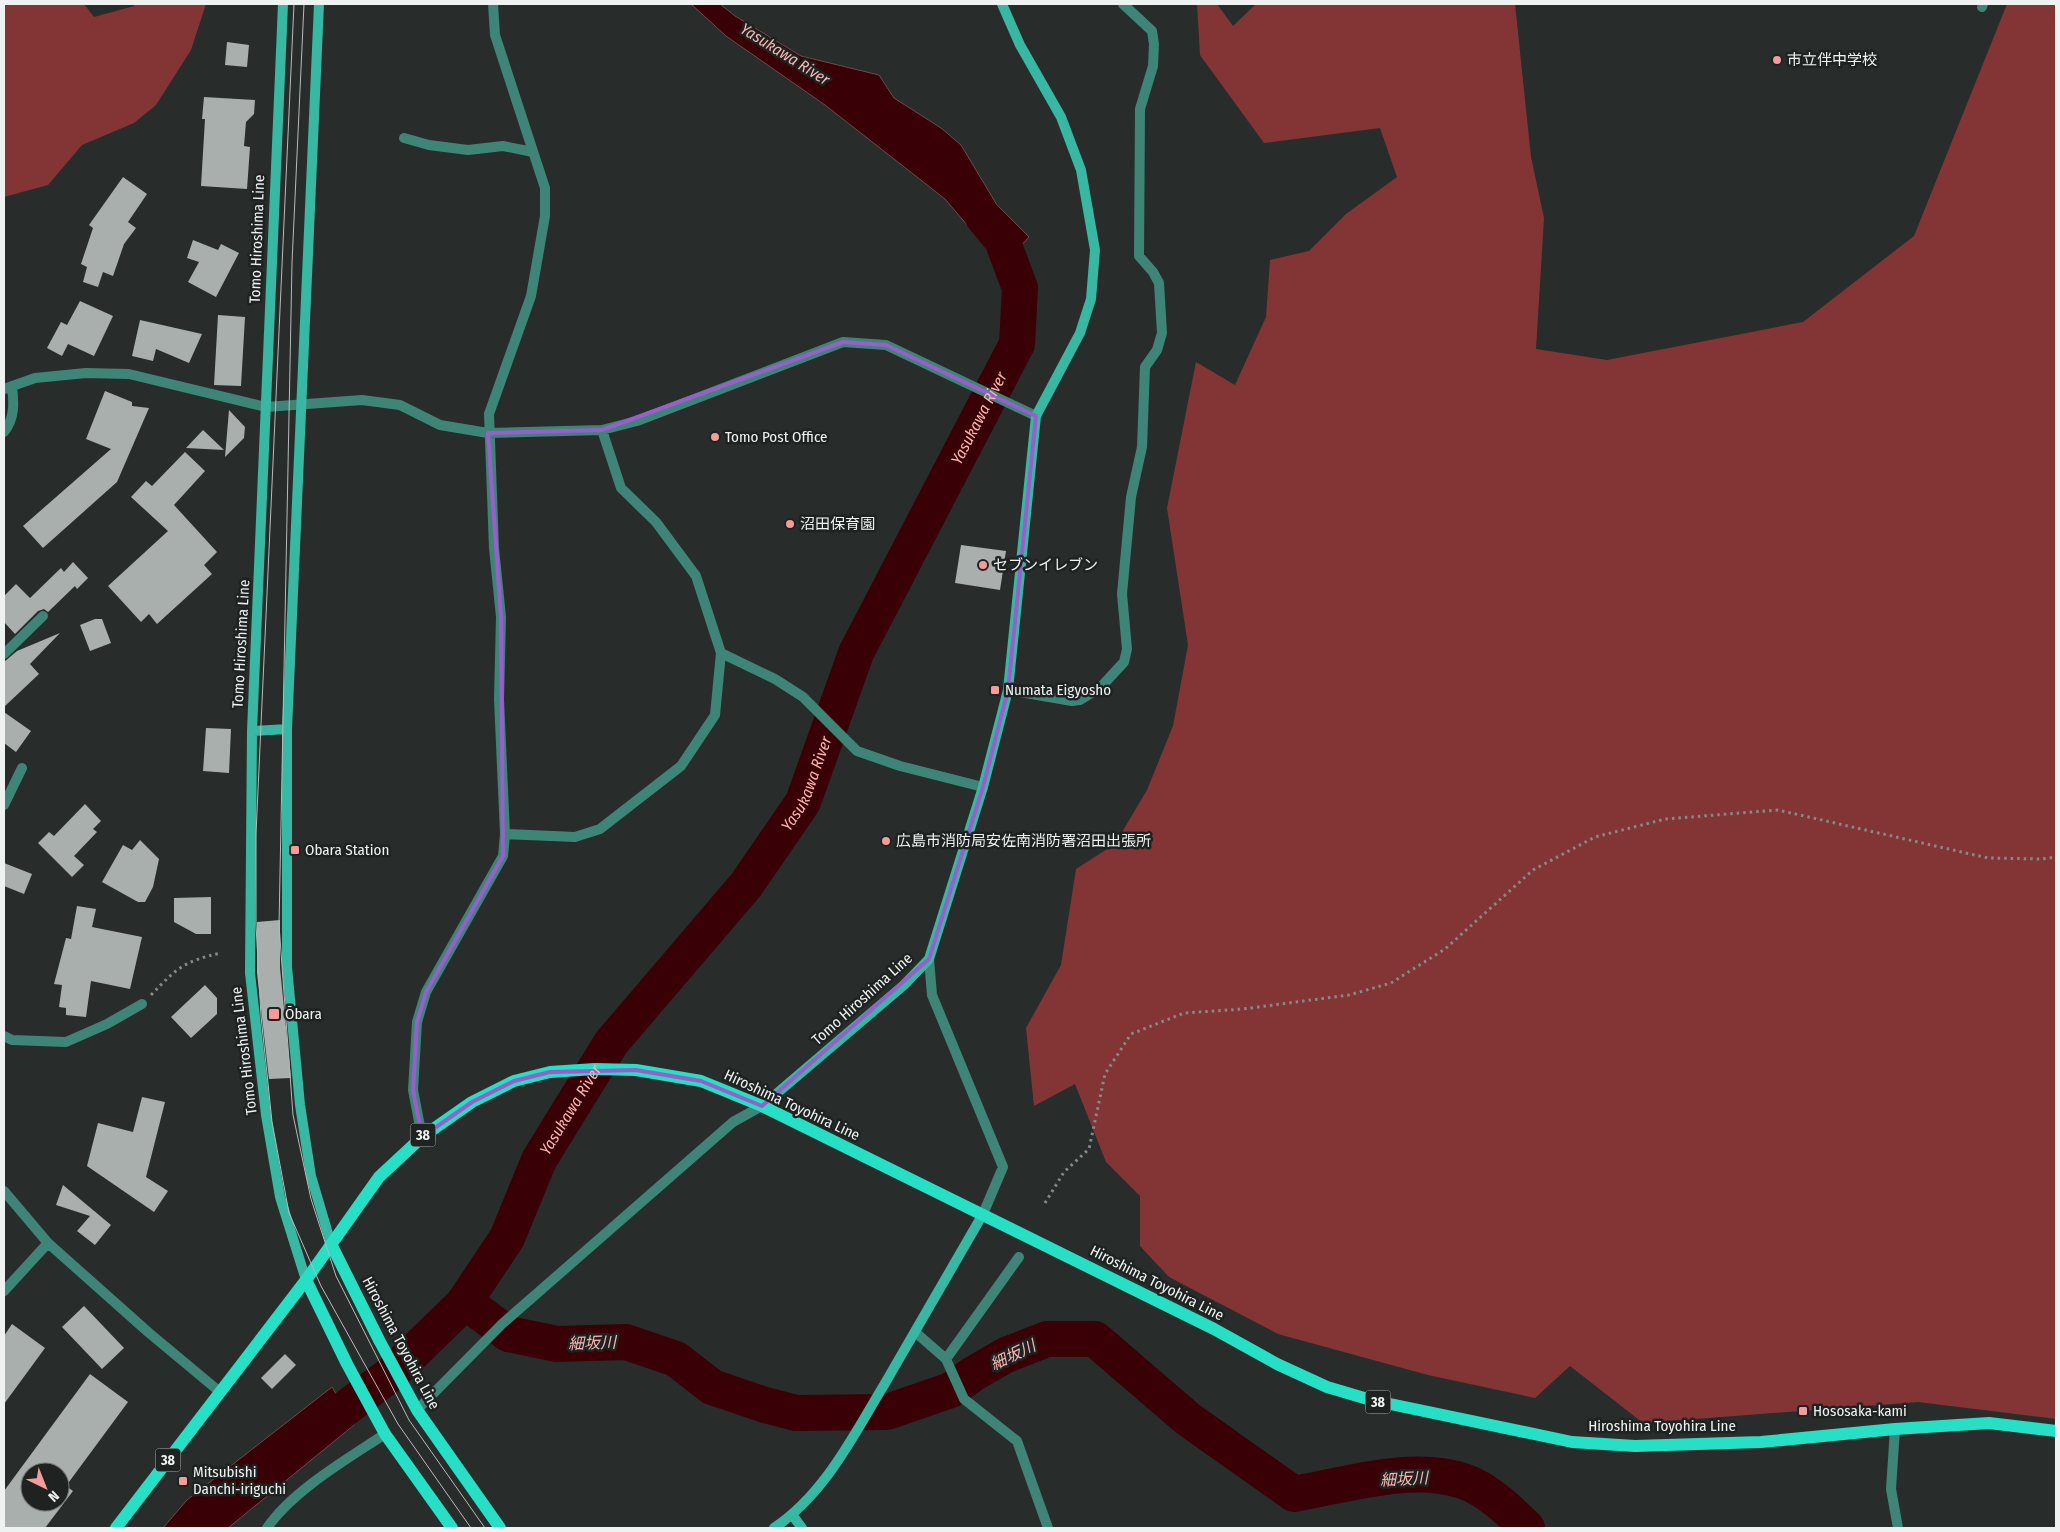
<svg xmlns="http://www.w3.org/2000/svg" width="2060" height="1532" font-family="'Fira Sans Condensed','Noto Sans JP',sans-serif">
<rect width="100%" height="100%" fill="#282d2c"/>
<!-- forest -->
<path fill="#833536" d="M4,4H84L94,17L134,6L135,4H206L191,50L156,105L134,123L82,145L48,185L4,197Z
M1197,4H1217L1233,26L1256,4H1515L1531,157L1544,218L1536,349L1607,360L1803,322L1914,236L2007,4H2056V1419L1918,1402L1643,1423L1570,1366L1535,1398L1428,1375L1278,1334L1169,1277L1140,1246V1196L1106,1162L1075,1084L1034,1106L1026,1028L1061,965L1076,869L1115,844L1147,790L1173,726L1188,645L1167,508L1196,362L1235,385L1266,317L1270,260L1309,251L1346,214L1397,177L1380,128L1264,143L1200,55Z"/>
<!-- water -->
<path fill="#390106" stroke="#6f494c" d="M691,4H720L735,16L801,56L879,75L894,98L941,128L961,145L997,205L1029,237L1002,266L945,199L825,105L726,36Z
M332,1387L354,1425L228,1528H163L187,1500Z"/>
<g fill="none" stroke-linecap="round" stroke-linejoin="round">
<!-- river -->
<g stroke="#390106" stroke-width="36">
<path d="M463,1304L475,1309L508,1334L557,1344L626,1342L676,1359L712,1387L765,1405L796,1413L887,1412L951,1390L973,1374L1006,1355L1047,1339H1095L1188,1419L1294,1494C1347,1485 1410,1464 1463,1481C1487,1489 1510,1511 1527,1528"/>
<path id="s1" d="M305,1439L391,1374L463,1304L507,1238L539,1160L611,1043L746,885L803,802L856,653L1017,344L1020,288L1002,240L983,217"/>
</g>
</g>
<!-- building -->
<path fill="#a8afad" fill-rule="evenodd" d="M227,42L249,45L247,67L225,65Z
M204,97L255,100L254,114L246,122L244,146L250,147L247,189L201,186L205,119H202Z
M123,177L147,194L128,222L136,228L124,244L113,276L103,272L98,287L83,282L87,267L81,264L93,228L89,225Z
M193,240L218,250L221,244L239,253L216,297L188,282L199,262L187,258Z
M80,301L113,316L94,356L68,344L62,356L47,348L61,322L67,325Z
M218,315L245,317L241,386L214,385Z
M140,320L202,334L189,363L156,349L153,361L132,356Z
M105,391L132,402V406L149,408L117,482L43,548L23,526L111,449L86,439Z
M229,410L245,427L244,438L225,457Z
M203,430L224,450L186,448Z
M185,452L205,471L174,505L217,552L204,565L212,574L157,624L149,614L141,622L108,586L168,531L131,497L146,481L152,486Z
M961,545L1006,551L1000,590L955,583Z
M73,562L88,578L77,589L75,586L48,612L44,609L38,611L15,634L4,622V596L16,584L30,598L61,568L64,572Z
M95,619H102L111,643L90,651L80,625Z
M60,633L30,664L39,674L4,707V662L17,651Z
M4,712L31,731L16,752L4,743Z
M206,728L231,729L229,773L203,771Z
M85,804L101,821L93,829L97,832L74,856L84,865L72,877L38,843L49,832L54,836Z
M140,840L159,859L153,887L145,902H138L102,882L123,845L132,850Z
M4,863L32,874L24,894L4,886Z
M211,897V934H196L174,922V898Z
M77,906L96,909L92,927L142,937L130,989L91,981L86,1017L66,1015V1008L59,1007L62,985L54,984L66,938L71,939Z
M280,920V968L291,1078L269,1079L257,973V922Z
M205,985L217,998V1014L191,1038L171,1017Z
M142,1097L165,1102L146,1177L168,1191L154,1212L87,1166L98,1123L133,1132Z
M63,1185L111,1225L95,1245L77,1231L90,1216L56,1205Z
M84,1306L124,1348L102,1369L62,1327Z
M12,1324L45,1348L4,1404V1336Z
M285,1354L296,1365L272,1389L261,1378Z
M90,1374L128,1402L66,1486L73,1491L45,1528H4V1491ZM30,1472H60V1502H30Z"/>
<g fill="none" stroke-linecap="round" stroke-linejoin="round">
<!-- path -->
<path stroke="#858a89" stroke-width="3" stroke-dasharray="2.5 4" stroke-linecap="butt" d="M151,995C177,968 184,961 221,953
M1045,1203L1064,1172L1089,1149L1105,1074L1131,1034L1184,1013L1243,1009L1349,995L1391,983L1445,949L1533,870L1595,837L1665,819L1778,810L1988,858L2042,859L2056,857"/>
<!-- street -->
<path stroke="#3e8577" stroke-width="10" d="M1982,7L1983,4
M404,138L429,145L468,150L503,146L533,152
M4,389L35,378L86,373L129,374L266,407L362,400L400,405L440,425L488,433L602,430L637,421L843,342L886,345L1036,416
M4,432C15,418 14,403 12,386
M721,653L775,679L803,697L857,751L900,766L983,787
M4,654L43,616
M1008,690L1072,701L1080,700L1100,688L1124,662L1127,649L1122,594L1131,497L1142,447L1145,367L1157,350L1162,333L1159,283L1153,272L1139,256L1140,109L1153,66L1154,44L1152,31L1123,4
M4,805L22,768
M505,834L575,837L600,829L681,766L715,715L721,653L696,576L656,522L621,488L602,430
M929,959L932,995L1003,1167L983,1214
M4,1036L12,1040L66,1042L107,1024L142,1004
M422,1137L413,1090L417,1022L426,992L503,856L505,834L499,699L501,617L494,548L489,414L531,296L545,216V188L495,35L493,4
M4,1191L48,1243L148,1332L220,1392
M1019,1257L946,1359L964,1399L1017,1441L1048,1528
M4,1291L48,1243
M915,1332L946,1359
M417,1410L502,1324L733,1122L762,1106
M1895,1429L1891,1489L1898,1528
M267,1528C292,1491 347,1459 385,1434"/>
<!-- secondary -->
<path stroke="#38b8a2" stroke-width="10" d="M283,4L252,731L250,973L266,1115L280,1197L306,1280
M319,4L287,729V967L300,1105L311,1176L331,1244
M252,731L287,729
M762,1106L904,985L929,959L983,787L1008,690L1036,416L1080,333L1091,299L1095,250L1081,170L1061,117L1020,45L1002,4
M793,1516L802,1528
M774,1528C825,1494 853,1436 884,1385C917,1328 950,1271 983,1214"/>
<!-- primary -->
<path stroke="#26dfc4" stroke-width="12" d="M331,1244L379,1340L417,1410L500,1528
M306,1280L347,1364L385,1434L452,1528
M116,1528L306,1280L379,1177L422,1137L472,1102L514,1081L550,1072L595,1069L636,1070L701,1081L762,1106L1214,1329L1277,1364L1327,1387L1371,1400L1572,1442L1635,1446L1761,1442L1895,1429L1989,1423L2056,1431"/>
<!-- tram -->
<path stroke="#b7bbba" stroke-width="1" d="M294,4L256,834V925L261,1016L272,1122L289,1213L321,1286L398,1424L471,1528
M304,4L292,263L279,925L293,1115L311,1199L336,1276L409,1420L485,1528"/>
</g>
<!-- marked area -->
<path fill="none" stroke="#985ecc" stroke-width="4" stroke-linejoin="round" d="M843,342L886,345L1036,416L1008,690L983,787L929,959L762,1106L701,1081L636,1070L550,1072L514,1081L472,1102L422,1137L413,1090L417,1022L426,992L503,856L501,617L488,433L602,430Z"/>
<!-- markers -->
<g fill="#f59b99" stroke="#1e2322" stroke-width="2">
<circle cx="1777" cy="60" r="5"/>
<circle cx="715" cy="437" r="5"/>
<circle cx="790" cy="524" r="5"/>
<circle cx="983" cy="565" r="5"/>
<rect x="990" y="685" width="10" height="10" rx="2.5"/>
<circle cx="886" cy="841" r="5"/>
<rect x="290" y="845" width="10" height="10" rx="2.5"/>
<rect x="268" y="1008" width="12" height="12" rx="2.5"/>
<rect x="1798" y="1406" width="10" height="10" rx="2.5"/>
<rect x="178" y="1476" width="10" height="10" rx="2.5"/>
</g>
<g text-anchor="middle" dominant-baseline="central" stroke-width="5" stroke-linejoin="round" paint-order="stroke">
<!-- shield labels -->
<g fill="#1e2322" stroke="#b0b4b3" stroke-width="1">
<rect x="410.5" y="1123.5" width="25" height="23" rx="4"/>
<rect x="1365.5" y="1390.5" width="25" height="23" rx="4"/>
<rect x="155.5" y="1448.5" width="25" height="23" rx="4"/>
</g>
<g font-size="14" font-weight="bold" fill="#eef2f1">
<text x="423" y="1135">38</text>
<text x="1378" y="1402">38</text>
<text x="168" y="1460">38</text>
</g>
<!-- poi labels -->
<g font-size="15" fill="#eef2f1" stroke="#1e2322" text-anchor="start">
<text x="1787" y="60">市立伴中学校</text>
<text x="725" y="437">Tomo Post Office</text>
<text x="800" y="524">沼田保育園</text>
<text x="993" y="565">セブンイレブン</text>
<text x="1005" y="690">Numata Eigyosho</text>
<text x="896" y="841">広島市消防局安佐南消防署沼田出張所</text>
<text x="305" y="850">Obara Station</text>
<text x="285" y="1014">Ōbara</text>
<text x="1813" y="1411">Hososaka-kami</text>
<text x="193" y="1472">Mitsubishi<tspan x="193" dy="17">Danchi-iriguchi</tspan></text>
</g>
<!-- street labels -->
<g font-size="15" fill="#eef2f1" stroke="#1e2322">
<text transform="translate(257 239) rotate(-88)">Tomo Hiroshima Line</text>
<text transform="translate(241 644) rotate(-87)">Tomo Hiroshima Line</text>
<text transform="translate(862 999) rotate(-42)">Tomo Hiroshima Line</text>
<text transform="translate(244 1051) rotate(-97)">Tomo Hiroshima Line</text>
<text transform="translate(792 1105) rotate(25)">Hiroshima Toyohira Line</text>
<text transform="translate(1157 1283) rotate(27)">Hiroshima Toyohira Line</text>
<text transform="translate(401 1343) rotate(62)">Hiroshima Toyohira Line</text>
<text x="1662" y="1426">Hiroshima Toyohira Line</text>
</g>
<!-- water labels -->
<g font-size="16" font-style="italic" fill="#fbb5b2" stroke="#1e2322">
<text transform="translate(785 54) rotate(32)">Yasukawa River</text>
<text stroke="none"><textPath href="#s1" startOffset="1241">Yasukawa River</textPath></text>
<text stroke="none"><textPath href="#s1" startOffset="836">Yasukawa River</textPath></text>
<text stroke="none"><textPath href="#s1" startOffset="431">Yasukawa River</textPath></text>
<text transform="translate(592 1343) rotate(-2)">細坂川</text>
<text transform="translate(1013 1355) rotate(-26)">細坂川</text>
<text transform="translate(1404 1479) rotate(-3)">細坂川</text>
</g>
</g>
<!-- border -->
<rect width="2060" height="1532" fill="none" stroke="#eef2f1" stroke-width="10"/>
<!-- north arrow -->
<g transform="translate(45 1487) rotate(137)"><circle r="24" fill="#1e2322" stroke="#717675"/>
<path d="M0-4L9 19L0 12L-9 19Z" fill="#f59b99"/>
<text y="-8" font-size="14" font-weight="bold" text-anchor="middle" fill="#eef2f1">N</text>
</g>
</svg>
